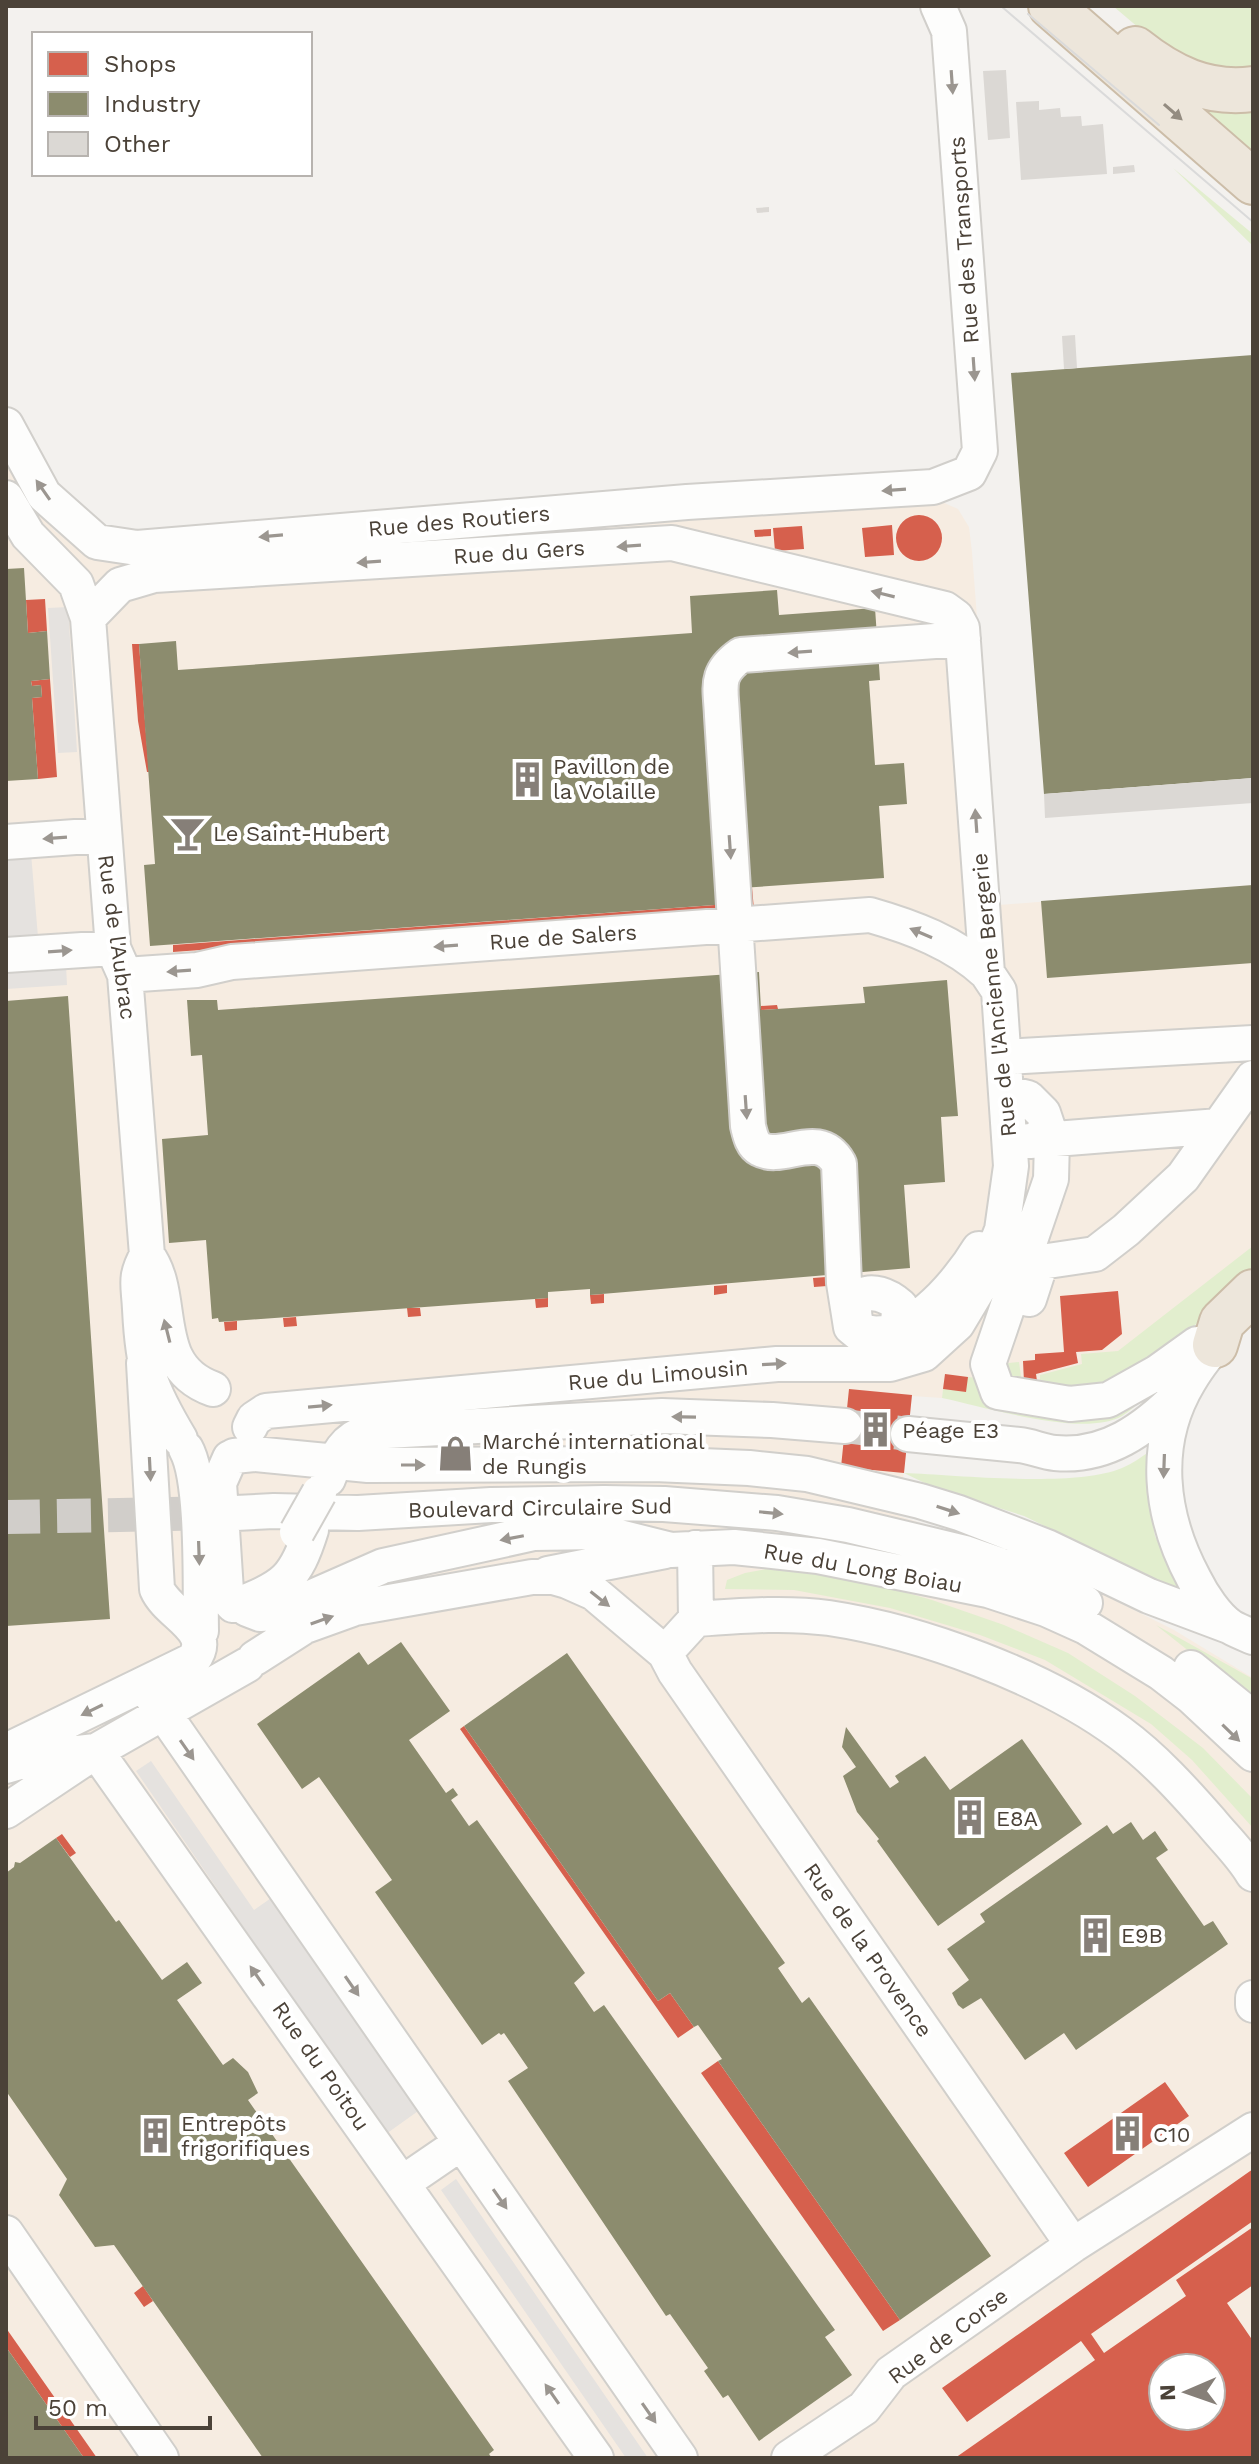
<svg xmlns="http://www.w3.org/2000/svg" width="1259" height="2464" font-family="'Work Sans',sans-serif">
<rect width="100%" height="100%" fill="#f3f1ee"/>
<!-- commercial -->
<path fill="#f6ece1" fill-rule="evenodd" d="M6,456L40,513L55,531L75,545L425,538L942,502L958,509L969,527L972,552L999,905L1253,885V1246L1101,1376L1009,1390L943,1389L942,1398L912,1396L899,1516L959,1535L1094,1590L1174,1630L1253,1678V2458H6ZM1163,2368H1211V2416H1163Z"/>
<!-- green -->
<path fill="#e2eece" d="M1113,6H1253V69L1231,75L1179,62Z
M1166,92L1253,109V170Z
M1173,168L1253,234V246Z
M1253,1246V1274L1137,1376L1098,1393L1009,1385L1000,1364L1019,1362L1022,1384L1040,1382V1375L1082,1364L1081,1354L1118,1351Z
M968,1377L978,1378L1142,1400C1136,1405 1129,1412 1122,1416C1083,1438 986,1407 942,1398L943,1389Z
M1149,1452L1147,1490L1155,1536L1181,1592L1024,1516L933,1487L904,1473C959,1475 1074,1488 1122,1468C1132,1464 1141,1457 1149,1452Z
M777,1567L855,1578L932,1600L1004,1625L1068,1653L1135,1696L1203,1748L1253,1799V1828L1192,1760L1151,1724L1045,1660L980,1635L890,1608L794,1590L725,1589L727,1580L745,1573Z
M1156,1625L1253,1679V1702Z"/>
<!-- parking -->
<path fill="#e5e2df" d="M68,607L77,752L58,753L48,608Z
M31,853L38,937L6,940V855Z
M66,965L67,985L6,989V969Z
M151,1761L254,1910L274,1896L421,2109L386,2134L136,1771Z
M456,2179L648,2458H626L441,2190Z"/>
<!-- shops -->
<path fill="#d6604d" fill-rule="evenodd" d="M896 538a23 23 0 1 1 46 0a23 23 0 1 1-46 0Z
M892,525L894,555L865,557L862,528Z
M802,526L804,549L775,551L773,528Z
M771,529V536L755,537L754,530Z
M45,599L47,631L28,633L26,600Z
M132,644H139L149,772H147L138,721Z
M50,679L57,777L38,779L32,698L42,697L41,685L32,686L31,681Z
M752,887L754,910L173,952V945L742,903L741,888Z
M777,1005L778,1009L761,1010V1006Z
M826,1277L827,1286L814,1287L813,1278Z
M727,1285V1293L714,1295V1286Z
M1118,1291L1122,1334L1102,1350L1076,1352L1078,1363L1036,1374L1037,1381L1024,1382L1023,1361L1035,1360V1354L1064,1352L1060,1296Z
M604,1294V1303L591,1304L590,1295Z
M548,1298V1307L536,1308L535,1299Z
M407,1308H420L421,1316L408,1317Z
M296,1317L297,1326L284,1327L283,1318Z
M237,1321V1330L225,1331L224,1322Z
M945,1374L968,1377L966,1392L943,1389Z
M849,1389L912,1395L904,1473L841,1467Z
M464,1726L658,2001L670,1993L694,2027L678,2038L460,1729Z
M62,1834L76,1853L70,1857L56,1838Z
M718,2061L900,2320L883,2331L701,2073Z
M1165,2082L1189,2116L1088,2187L1064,2153Z
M1253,2169V2221L1091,2334L1104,2353L1186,2296L1176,2280L1253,2227V2285L1227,2303L1253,2341V2458H955L1095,2360L1081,2341L967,2422L942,2388ZM1163,2368H1211V2416H1163Z
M143,2286L153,2301L144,2307L134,2293Z
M6,2328L97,2458H84L6,2347Z"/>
<!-- industry -->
<path fill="#8c8c6e" d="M1253,355V778L1044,794L1011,373Z
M24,568L28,633L47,631L50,679L31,681L32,686L41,685L42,697L32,698L38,779L6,781V569Z
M777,590L779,615L875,608L880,680L869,681L875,765L904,763L907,804L879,806L884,878L741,888L742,903L150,946L144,865L155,864L139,644L176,641L178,670L692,633L690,596Z
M1253,885V963L1047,978L1041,901Z
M759,972L761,1010L865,1003L863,987L947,980L958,1116L941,1117L945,1182L904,1185L910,1268L590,1295V1289L548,1292V1298L219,1322L218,1318L212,1319L206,1240L169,1243L162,1139L208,1135L202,1055L191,1056L187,1000H217L218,1010Z
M68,996L110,1619L6,1626V1001Z
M401,1642L450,1711L409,1740L446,1793L453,1788L458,1795L451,1800L469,1826L477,1820L585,1973L574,1983L594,2012L604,2005L835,2330L825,2337L852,2375L759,2441L728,2395L723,2398L704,2371L708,2368L670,2314L666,2316L508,2081L528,2068L504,2033L501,2035L499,2033L482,2045L375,1892L392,1880L319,1777L302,1789L257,1724L359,1652L368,1665Z
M567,1653L785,1963L778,1968L802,2003L809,1997L991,2256L900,2320L718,2061L722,2059L698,2025L694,2027L670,1993L658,2001L464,1726Z
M846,1727L890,1788L899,1782L895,1776L925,1756L950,1790L1022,1739L1082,1824L938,1926L877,1841L879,1839L857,1812L843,1776L856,1767L842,1747Z
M1131,1822L1143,1840L1155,1831L1168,1850L1156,1858L1204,1926L1213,1921L1228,1944L1076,2050L1064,2033L1025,2060L981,1998L963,2009L958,2005L952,1993L969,1980L947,1949L985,1922L980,1914L1107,1825L1113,1834Z
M56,1838L116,1922L119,1920L162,1980L187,1962L202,1983L177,2000L223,2065L233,2058L248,2072L258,2093L248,2100L494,2450L489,2454L492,2458H263L114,2245L95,2247L59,2195L67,2179L6,2091V1873L14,1867L15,1862L20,1863Z
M6,2347L84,2458H6Z"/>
<!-- building -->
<path fill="#dbd8d4" d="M1006,70L1010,138L988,140L983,71Z
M1039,101V110L1060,108L1061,117L1081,116L1082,126L1103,124L1107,174L1021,180L1016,102Z
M1134,165L1135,172L1113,174V167Z
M769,207V212L757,213L756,208Z
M1075,335L1077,368L1064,369L1062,336Z
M1253,778V803L1045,818L1044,794Z"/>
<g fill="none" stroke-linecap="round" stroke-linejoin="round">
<!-- minor-tunnel -->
<path stroke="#d1ceca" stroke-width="34" stroke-dasharray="34 17" stroke-linecap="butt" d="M845,1426L908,1434
M6,1517L226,1513"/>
<defs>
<path id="minor" d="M6,425L44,495L97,542L137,548L687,502L933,487L969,473L980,451L949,31L938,6
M6,498L28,535L76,584L88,618L113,948L125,975L147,1255
M88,618L120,585L154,575L672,543L945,609L956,617L962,628L987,973L999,991L1011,1166L1002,1230L981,1284L957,1324L924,1354L890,1364H777L266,1411L254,1419L250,1427
M963,639L741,655C714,674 721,687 722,716L748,1126C750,1134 752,1145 760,1149C783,1162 819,1128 839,1164L844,1283L851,1327C870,1343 873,1345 896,1335L900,1306C873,1282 842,1293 859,1330C904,1349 958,1284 979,1249
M6,842L103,835
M6,955L113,948
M125,975L197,970L232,962L870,915C912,927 955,943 987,973
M1005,1057L1253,1043
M1007,1093L1028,1098L1043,1113L1052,1140L1051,1179L988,1364L998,1392L1070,1404L1108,1400L1158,1372L1197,1344L1215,1345
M1030,1141L1219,1126
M1029,1299L1041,1262L1095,1254L1126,1230L1183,1177L1253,1078
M1219,1343C1207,1353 1197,1368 1189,1381C1151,1444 1160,1516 1194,1579C1202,1595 1216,1617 1231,1627C1238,1631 1246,1634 1253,1637
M908,1434C945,1438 982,1441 1019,1445C1031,1446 1043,1452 1055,1453C1106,1458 1145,1429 1179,1395
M180,1439C149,1387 143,1370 140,1309C139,1285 134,1278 147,1255C178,1296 148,1366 213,1389
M186,1449C204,1481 200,1589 201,1631
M234,1456L254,1454L368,1465L654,1464L749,1468L807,1474L920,1501L959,1513L1047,1547L1149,1596L1229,1626
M230,1458L219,1483L226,1591L227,1598L233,1605
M328,1479C337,1457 343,1439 367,1432L662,1416L772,1420L845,1426
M236,1513L274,1511L358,1513L491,1505L604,1503L664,1504L777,1513L848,1525L965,1553L1031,1576L1085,1603
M695,1548L696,1619
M548,1574L665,1551
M237,1605C284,1588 296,1578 311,1530
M247,1609L260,1614L276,1613L383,1566L534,1533L599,1532L671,1550L734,1547L818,1556L988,1590L1046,1609L1086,1627L1161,1673L1192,1697L1253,1754
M665,1653L696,1619C740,1616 784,1612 829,1618C922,1632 1044,1677 1120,1733C1154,1758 1183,1790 1211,1822C1225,1839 1242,1855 1253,1874
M255,1658L305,1626L355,1608L532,1577H553L567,1581L594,1593L665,1653L675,1672L1073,2245
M1191,1668L1253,1718
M144,1685L680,2458
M6,1751L193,1660C216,1630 168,1615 157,1589L144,1363
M6,1766L33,1758L96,1751L596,2458
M6,1811L96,1751L247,1665
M1253,1998V2005
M404,2182L461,2143
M6,2233L161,2458
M789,2458L864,2408L891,2373L1073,2245L1253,2130"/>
<path id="highway" d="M1051,6L1253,182
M1135,49C1170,77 1207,95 1253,89
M1215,1345L1222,1322L1253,1292"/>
</defs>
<!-- minor casing -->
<use href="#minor" stroke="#d1cfcb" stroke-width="38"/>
<!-- highway casing -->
<use href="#highway" stroke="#ccbda8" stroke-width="48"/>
<!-- minor -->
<use href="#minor" stroke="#fdfdfc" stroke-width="34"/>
<!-- highway -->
<use href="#highway" stroke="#ede6db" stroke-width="44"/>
<!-- tram -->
<path stroke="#dadada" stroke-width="2" d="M1001,6L1253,222
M1028,14L1159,125"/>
<defs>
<path id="minor-bridge" d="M297,1532L319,1493"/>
</defs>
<!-- minor-bridge casing -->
<use href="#minor-bridge" stroke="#d1cfcb" stroke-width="38" stroke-linecap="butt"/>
<!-- minor-bridge -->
<use href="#minor-bridge" stroke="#fdfdfc" stroke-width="34"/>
</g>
<!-- one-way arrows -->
<defs><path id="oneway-solid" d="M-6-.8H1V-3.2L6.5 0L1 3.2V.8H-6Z" transform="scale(2)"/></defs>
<g fill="#9b9690">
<use href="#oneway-solid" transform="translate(952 82) rotate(86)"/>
<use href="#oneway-solid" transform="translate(974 369) rotate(86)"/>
<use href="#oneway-solid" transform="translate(43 490) rotate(-125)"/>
<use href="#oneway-solid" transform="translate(894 490) rotate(176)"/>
<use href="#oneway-solid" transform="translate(271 536) rotate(175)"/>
<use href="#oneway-solid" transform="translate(629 546) rotate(176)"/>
<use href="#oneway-solid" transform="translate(369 562) rotate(176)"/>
<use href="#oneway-solid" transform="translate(883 594) rotate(-166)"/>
<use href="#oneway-solid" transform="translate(800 652) rotate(176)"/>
<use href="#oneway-solid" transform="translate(976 821) rotate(-94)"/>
<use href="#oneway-solid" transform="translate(55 838) rotate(176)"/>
<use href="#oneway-solid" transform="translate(730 847) rotate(86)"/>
<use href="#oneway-solid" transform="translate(921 933) rotate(-157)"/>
<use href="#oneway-solid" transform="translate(446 946) rotate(176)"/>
<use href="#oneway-solid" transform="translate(60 951) rotate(-4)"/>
<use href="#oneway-solid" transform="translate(179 971) rotate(176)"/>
<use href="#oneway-solid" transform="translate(746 1107) rotate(86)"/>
<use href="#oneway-solid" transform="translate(167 1331) rotate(-104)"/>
<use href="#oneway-solid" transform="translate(774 1364) rotate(-3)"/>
<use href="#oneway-solid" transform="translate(320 1406) rotate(-5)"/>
<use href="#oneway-solid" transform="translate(684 1417) rotate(-179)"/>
<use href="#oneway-solid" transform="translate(413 1465)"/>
<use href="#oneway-solid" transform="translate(1164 1466) rotate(92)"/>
<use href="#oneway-solid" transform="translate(150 1469) rotate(87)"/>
<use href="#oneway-solid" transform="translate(948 1510) rotate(18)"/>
<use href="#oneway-solid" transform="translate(771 1513) rotate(6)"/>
<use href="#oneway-solid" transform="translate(512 1538) rotate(169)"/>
<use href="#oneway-solid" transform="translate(199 1553) rotate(88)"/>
<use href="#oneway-solid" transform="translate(600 1599) rotate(38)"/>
<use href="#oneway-solid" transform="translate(322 1620) rotate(-19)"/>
<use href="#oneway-solid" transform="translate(92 1710) rotate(154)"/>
<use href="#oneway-solid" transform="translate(1231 1733) rotate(44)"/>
<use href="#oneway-solid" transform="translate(187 1750) rotate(55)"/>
<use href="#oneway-solid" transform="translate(257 1976) rotate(-125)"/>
<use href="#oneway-solid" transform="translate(352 1986) rotate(55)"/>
<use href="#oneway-solid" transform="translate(500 2199) rotate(55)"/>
<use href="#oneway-solid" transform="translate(552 2394) rotate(-125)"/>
<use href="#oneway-solid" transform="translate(649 2413) rotate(55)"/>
</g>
<use fill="#948c81" href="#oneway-solid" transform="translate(1173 112) rotate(41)"/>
<!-- icons -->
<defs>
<symbol id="building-bare" viewBox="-9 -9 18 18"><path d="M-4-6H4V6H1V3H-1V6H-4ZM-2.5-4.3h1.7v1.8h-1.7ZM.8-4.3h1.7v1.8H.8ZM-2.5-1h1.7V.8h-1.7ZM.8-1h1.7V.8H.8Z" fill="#867f78" stroke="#fff" stroke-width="2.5" paint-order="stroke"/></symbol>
<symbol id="bar-bare" viewBox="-9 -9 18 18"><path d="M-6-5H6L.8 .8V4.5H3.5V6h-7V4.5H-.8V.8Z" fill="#867f78" stroke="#fff" stroke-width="2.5" paint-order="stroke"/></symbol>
<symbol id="shop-bare" viewBox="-9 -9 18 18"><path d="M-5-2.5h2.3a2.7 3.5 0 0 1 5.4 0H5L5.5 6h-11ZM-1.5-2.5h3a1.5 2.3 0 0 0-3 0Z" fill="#867f78" stroke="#fff" stroke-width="2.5" paint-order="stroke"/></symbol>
</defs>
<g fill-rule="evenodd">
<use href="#building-bare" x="502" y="754" width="51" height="51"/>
<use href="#bar-bare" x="162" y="808" width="51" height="51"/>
<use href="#building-bare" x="850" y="1404" width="51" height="51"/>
<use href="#shop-bare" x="430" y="1428" width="51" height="51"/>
<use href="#building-bare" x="944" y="1792" width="51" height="51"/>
<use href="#building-bare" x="1070" y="1910" width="51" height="51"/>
<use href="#building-bare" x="1102" y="2108" width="51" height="51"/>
<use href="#building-bare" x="130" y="2110" width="51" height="51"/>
</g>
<g text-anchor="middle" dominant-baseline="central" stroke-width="8" stroke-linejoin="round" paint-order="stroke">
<!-- street labels -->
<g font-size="22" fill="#4b4238" stroke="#fff">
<text transform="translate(964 240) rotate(-94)">Rue des Transports</text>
<text transform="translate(459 521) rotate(-5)">Rue des Routiers</text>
<text transform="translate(519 552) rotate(-4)">Rue du Gers</text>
<text transform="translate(117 937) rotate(82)">Rue de l'Aubrac</text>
<text transform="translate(563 937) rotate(-4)">Rue de Salers</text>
<text transform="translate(994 995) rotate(-96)">Rue de l'Ancienne Bergerie</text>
<text transform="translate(658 1375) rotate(-5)">Rue du Limousin</text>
<text transform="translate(540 1508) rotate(-1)">Boulevard Circulaire Sud</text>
<text transform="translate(863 1568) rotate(10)">Rue du Long Boiau</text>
<text transform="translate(868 1950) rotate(55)">Rue de la Provence</text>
<text transform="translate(321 2066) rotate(55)">Rue du Poitou</text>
<text transform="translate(948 2336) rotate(-37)">Rue de Corse</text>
</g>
<!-- poi labels -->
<g font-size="22" fill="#4b4238" stroke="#fff" text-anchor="start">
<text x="553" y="766">Pavillon de<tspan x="553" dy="25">la Volaille</tspan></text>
<text x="213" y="833">Le Saint-Hubert</text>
<text x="902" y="1430">Péage E3</text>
<text x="482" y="1441">Marché international<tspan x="482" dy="25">de Rungis</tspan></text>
<text x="996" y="1818">E8A</text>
<text x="1121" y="1935">E9B</text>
<text x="181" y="2123">Entrepôts<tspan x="181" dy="25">frigorifiques</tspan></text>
<text x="1153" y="2134">C10</text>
</g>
</g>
<!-- border -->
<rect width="1259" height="2464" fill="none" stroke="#4b4238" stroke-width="16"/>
<!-- legend -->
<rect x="32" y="32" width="280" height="144" fill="#ffffff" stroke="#b7b3af" stroke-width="2"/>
<rect x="48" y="52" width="40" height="24" fill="#d6604d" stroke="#b7b3af" stroke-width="2"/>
<text x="104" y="72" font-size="24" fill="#4b4238">Shops</text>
<rect x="48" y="92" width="40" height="24" fill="#8c8c6e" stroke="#b7b3af" stroke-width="2"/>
<text x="104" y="112" font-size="24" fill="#4b4238">Industry</text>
<rect x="48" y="132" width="40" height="24" fill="#dbd8d4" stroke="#b7b3af" stroke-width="2"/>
<text x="104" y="152" font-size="24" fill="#4b4238">Other</text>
<!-- north arrow -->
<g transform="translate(1187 2392) rotate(268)"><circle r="38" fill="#ffffff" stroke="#b7b3af" stroke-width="2"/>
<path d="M0-6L14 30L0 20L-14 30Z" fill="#867f78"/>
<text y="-12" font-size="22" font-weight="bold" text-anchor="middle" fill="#4b4238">N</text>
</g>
<!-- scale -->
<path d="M36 2416v12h174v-12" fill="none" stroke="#4b4238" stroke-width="4"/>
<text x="48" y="2416" font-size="24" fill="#4b4238" stroke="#ffffff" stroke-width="6" paint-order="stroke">50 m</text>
</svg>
